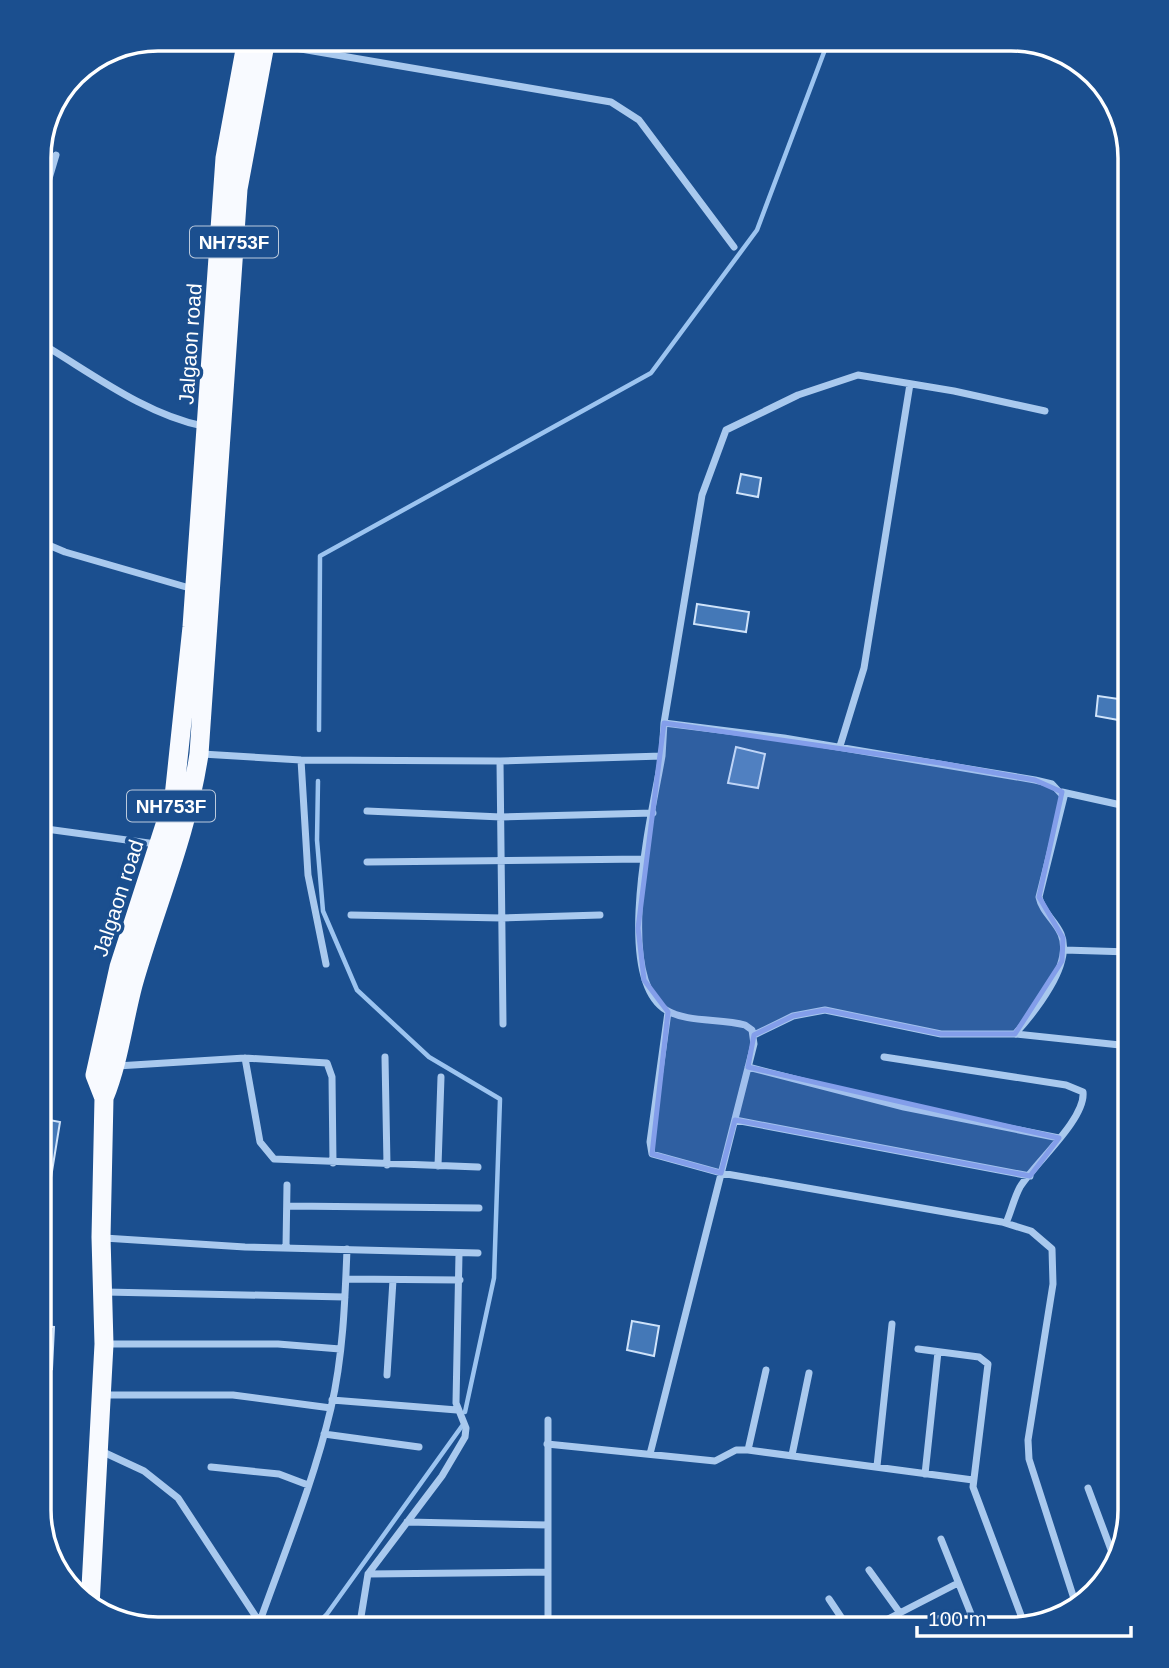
<svg xmlns="http://www.w3.org/2000/svg" width="1169" height="1668" font-family="Arial,sans-serif">
<rect width="100%" height="100%" fill="#1b4f8f"/>
<g fill="none" stroke-linecap="round" stroke-linejoin="round">
<!-- stream -->
<path stroke="#9cc4f0" stroke-width="4.5" d="M319,730L320,556L651,373L757,230L829,39
M318,781L317,840L323,911L357,990L429,1057L500,1099L494,1278L465,1412
M312,1629L327,1614L462,1426"/>
</g>
<!-- building -->
<path fill="#4478b7" stroke="#cfe3fa" stroke-width="2" d="M741,474L761,478L758,497L737,493Z
M697,604L749,612L746,632L694,624Z
M1098,696L1126,700L1124,721L1096,716Z
M736,747L765,754L758,788L728,783Z
M39,1118L60,1122L49,1190L39,1187Z
M632,1321L659,1326L654,1356L627,1350Z
M39,1326L54,1327L52,1369L39,1367Z"/>
<g fill="none" stroke-linecap="round" stroke-linejoin="round">
<!-- minor -->
<path stroke="#a9c9ee" stroke-width="7" d="M554,39L561,40
M266,43L611,102L639,120L734,247
M39,212L56,155
M39,342C90,372 144,414 203,426
M39,541L65,552L193,589
M664,723L784,738L1035,780L1052,784L1064,797L1039,897C1042,912 1055,920 1061,934C1074,964 1034,1013 1015,1034
M840,746L864,668L910,384
M202,754L301,760L500,761L503,1024
M301,760L308,875L326,964
M500,761L662,756L664,723L702,495L726,430L798,395L858,375L954,391L1045,411
M1062,792L1130,807
M367,811L501,817L653,813
M39,828L156,844
M367,862L645,859
M351,915L502,918L600,915
M1064,950L1130,952
M668,1012L650,1142L652,1154L721,1173L1002,1222L1031,1231L1052,1249L1053,1284L1028,1440L1029,1459L1077,1608
M754,1035L793,1016L825,1010L941,1034H1015L1120,1045L1130,1042
M385,1057L387,1165
M884,1057L1066,1085L1083,1092C1086,1119 1034,1164 1020,1187C1014,1198 1011,1212 1006,1223
M245,1058L260,1142L274,1159L478,1167
M117,1066L245,1058L327,1063L332,1077L333,1163
M748,1067L904,1107L1059,1138
M735,1120L1030,1176
M438,1166L441,1077
M288,1206L479,1208
M104,1238L245,1247L478,1253
M286,1247L287,1185
M346,1279L460,1280
M105,1292L345,1297
M107,1344H278L340,1349
M918,1349L979,1357L988,1364L973,1487L1025,1626
M387,1375L393,1280
M102,1395H233L331,1408
M332,1400L457,1410
M548,1420V1629
M324,1434L419,1447
M547,1444L715,1461L736,1450H748L973,1480
M748,1450L766,1370
M101,1451L144,1471L178,1498L264,1629
M650,1454L754,1044L752,1030L745,1025C721,1018 687,1023 666,1010C612,977 653,809 662,756
M792,1455L809,1373
M877,1466L892,1324
M211,1467L279,1474L308,1485
M925,1474L938,1352
M1088,1488L1116,1563
M407,1522L548,1525
M941,1539L977,1629
M869,1570L900,1613
M368,1574L548,1572
M829,1599L849,1629
M260,1621C285,1551 314,1481 331,1408C343,1356 345,1302 347,1249
M359,1629L368,1574L442,1476L465,1437L466,1428L456,1403L459,1254
M384,1629L548,1621
M887,1629L888,1619L958,1583"/>
<!-- trunk -->
<path stroke="#f8faff" stroke-width="19" d="M104,1098C119,1061 123,1023 133,985C155,907 187,835 199,754L238,189L266,39
M90,1606L104,1344L101,1237L104,1098L95,1075L119,967L174,797L192,627L225,158L247,39"/>
</g>
<!-- marked area -->
<path fill="#839eea" fill-opacity="0.2" stroke="#839eea" stroke-width="5" stroke-linejoin="round" d="M664,723L940,763L1035,780L1062,792L1039,897L1063,938L1062,961L1015,1034H941L825,1010L793,1016L754,1035L748,1067L1059,1138L1030,1176L735,1120L721,1173L652,1154L668,1012L644,980L638,928Z"/>
<g text-anchor="middle" dominant-baseline="central" stroke-width="7" stroke-linejoin="round" paint-order="stroke">
<!-- shield labels -->
<g fill="#1b4f8f" stroke="#bbcadd" stroke-width="2">
<rect x="190" y="226.5" width="88" height="31" rx="5"/>
<rect x="127" y="790.5" width="88" height="31" rx="5"/>
</g>
<g font-size="19" font-weight="bold" fill="#fff">
<text x="234" y="242">NH753F</text>
<text x="171" y="806">NH753F</text>
</g>
<!-- street labels -->
<g font-size="21" fill="#fff" stroke="#1b4f8f">
<text transform="translate(190 344) rotate(-86)">Jalgaon road</text>
<text transform="translate(118 898) rotate(-72)">Jalgaon road</text>
</g>
</g>
<!-- crop -->
<path d="M0 0H1169V1668H0ZM158 51H1011A107 107 0 0 1 1118 158V1510A107 107 0 0 1 1011 1617H158A107 107 0 0 1 51 1510V158A107 107 0 0 1 158 51Z" fill="#1b4f8f" fill-rule="evenodd"/>
<path fill="none" stroke="#fff" stroke-width="3.5" d="M158 51H1011A107 107 0 0 1 1118 158V1510A107 107 0 0 1 1011 1617H158A107 107 0 0 1 51 1510V158A107 107 0 0 1 158 51Z"/>
<!-- scale -->
<path d="M917 1626v10h214v-10" fill="none" stroke="#ffffff" stroke-width="3.5"/>
<text x="928" y="1626" font-size="21" fill="#ffffff" stroke="#1b4f8f" stroke-width="5" paint-order="stroke">100 m</text>
</svg>
